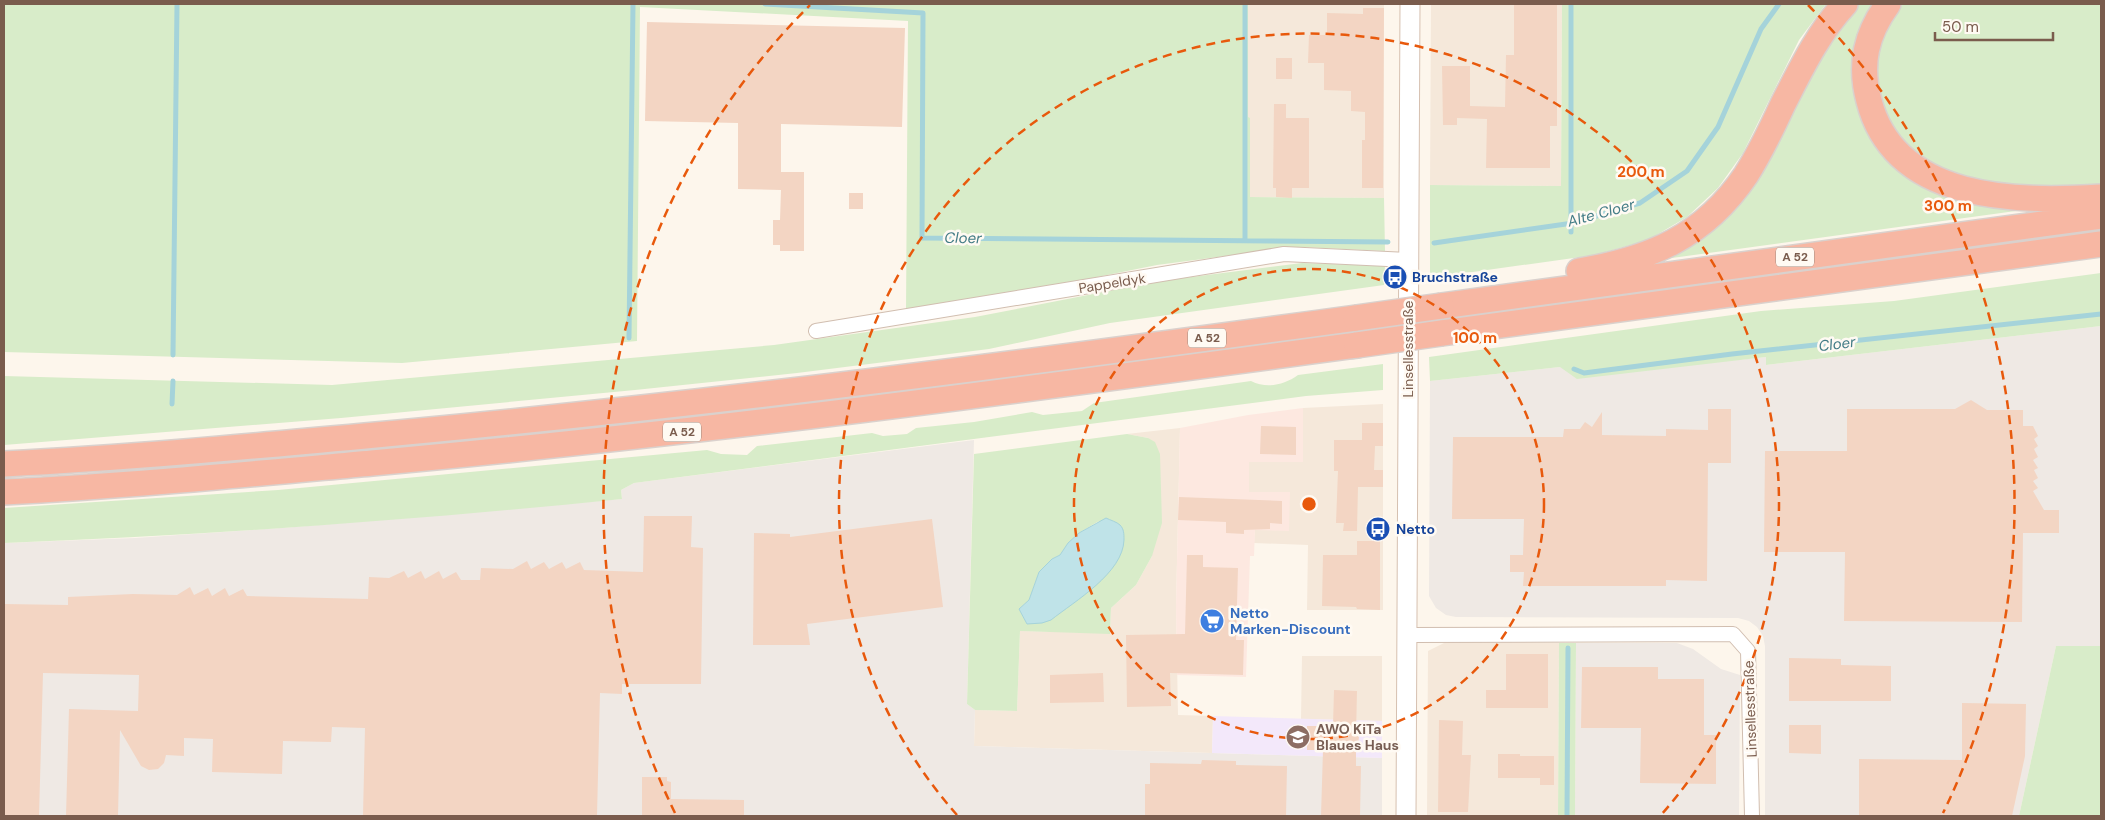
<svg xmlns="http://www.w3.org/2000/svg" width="2105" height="820" font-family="'DM Sans',sans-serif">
<rect width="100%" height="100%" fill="#fdf6ec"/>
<!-- residential -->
<path fill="#f5e8da" d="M1248,4H1384V198L1250,197V118H1248Z
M1431,4H1562L1561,186L1430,185Z
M1383,404V610H1307L1308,545L1254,543L1255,530L1249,492V462H1303V408Z
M1180,428L1176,606L1178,715L1213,716L1212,753L974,746L975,710L1017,711L1020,631L1110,633L1111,608L1136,585L1152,556L1148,438L1127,434Z
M1446,642L1559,643L1558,816H1427L1428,651Z
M1302,656H1382V721L1301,719Z"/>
<!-- commercial -->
<path fill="#fde8e0" d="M1303,408V462H1249V492H1290L1289,531L1255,530L1254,556H1250L1246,677L1177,675L1176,606L1180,428L1248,415Z"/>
<!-- industrial -->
<path fill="#efe9e4" d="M2101,326V646H2056L2019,816H1765V646L1763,636L1757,627L1749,621L1738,618L1456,617L1446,615L1436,608L1429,596L1430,381L1560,367L1738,360L1766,357V365Z
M974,440L967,704L975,710L974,746L1382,758V816H4V543L135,538L295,527L622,499L621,490L634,483Z
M1576,643H1677L1693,649L1721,669L1740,675L1739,816H1575Z"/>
<!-- education -->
<path fill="#f3e8fa" d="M1213,716L1382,721V758L1212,753Z"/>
<!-- green -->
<path fill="#d8ecc9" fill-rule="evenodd" d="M4,4H1248V117L1250,118V197L1384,198L1385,251L1302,247L1271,250L1157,265L972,302L906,311L908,21L640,7L637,341L402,363L4,352Z
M1562,4H1826L1799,40L1743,153L1718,188L1687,217L1648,240L1595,255L1430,278V185L1561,186Z
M1853,4H1881L1861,50L1886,149L2037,208L1650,261L1673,252L1798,89Z
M1903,4H2101V185C2022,190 1906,193 1881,96C1871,57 1880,35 1903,4Z
M1302,263L1385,266L1384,285L1110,323L989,349L797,373L635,390L341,418L4,445V376L332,385L774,345L975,317L1160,281Z
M2101,273V326L1766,365V357L1577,379L1560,367L1430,381L1429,357L1761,311L1894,301Z
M1383,364V390L1306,396L634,483L621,490L622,499C416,520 210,535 4,543V508L278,490L707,450L721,454L747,455L757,446L872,433L883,436L907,434L916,428L974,422L1032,412L1043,415L1082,411L1094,403L1251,381C1267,389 1284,385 1298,375Z
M1127,434L1148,438L1155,442L1160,454L1162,523L1152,556L1136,585L1111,608L1110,634L1020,631L1017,711L975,710L967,704L974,454ZM1099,521L1027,624L1019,609L1029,600L1039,572L1052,559L1060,555L1068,543L1079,533Z
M1559,643H1576L1575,816H1558Z
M2056,646H2101V816H2019Z"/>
<!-- water -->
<path fill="#bfe3e8" stroke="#a5d3da" d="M1106,518C1110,520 1117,522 1120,525C1124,529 1124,534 1124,540C1123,573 1075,601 1051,620L1042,623L1027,624L1019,609L1029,600L1039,572L1052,559L1060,555L1068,543L1079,533Z"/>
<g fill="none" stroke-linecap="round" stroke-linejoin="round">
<!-- stream -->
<path stroke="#a5d3da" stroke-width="5" d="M765,4L923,13L922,238L1388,242
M1245,4V241
M1571,4V232
M1434,243L1573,223L1640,203L1687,171L1718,127L1761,29L1779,4
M629,338L633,4
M173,355L177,4
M1574,369L1584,373L1732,354L2101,314
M172,404L173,381
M1567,816L1568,648"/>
</g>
<!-- building -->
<path fill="#f3d5c3" d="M1514,4H1557V126H1550V168H1486L1487,119L1457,118V125H1443L1442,66H1470V106L1505,107L1506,55H1514Z
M1363,8H1384L1383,188H1362V140H1365V112L1351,111V91L1324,90V63H1308L1309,35H1327V13L1363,14Z
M647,22L905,28L902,127L781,124V172H804V251H780V245H773V220H780L781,190L738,189V123L645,121Z
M1276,58H1292V79H1276Z
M1274,104H1286V118H1309V188H1292V198L1276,197V188H1273Z
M849,193H863V209H849Z
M1971,400L1987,410H2023V426H2033L2038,436L2034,439L2038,446L2034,449L2038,457L2033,460L2038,468L2034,470L2038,478L2033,481L2038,488L2033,491L2044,510H2059V533H2023L2022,622L1844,621L1845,552H1764L1765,451H1847V409H1955Z
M1708,409H1731V463H1708L1707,581L1666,580V586H1523L1524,572H1510V555H1523L1524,519H1452L1453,437H1563L1564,429H1580L1585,422L1592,427L1602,412V435L1666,436V429L1708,430Z
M1362,423H1383V446H1375L1374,470H1383V487H1358L1357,531H1343L1344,523H1336L1338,471H1334V440H1362Z
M1261,426L1296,427V455L1260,454Z
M1179,497L1282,501V524L1270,523V529L1244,530V534L1226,533V522L1178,520Z
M644,516H692L691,547L703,548L701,684H622V694L600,693L597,816H363L365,728L332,727L331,742L283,741L282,774L212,772L213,739L184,738V756L166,755L164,763L158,769L149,770L141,766L120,730L118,816H66L69,709L138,711L139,675L43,673L39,816H4V604L68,605V597L133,594L177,595L190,587L194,595L208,588L212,596L225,588L229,596L243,589L247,596L368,599L369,577L389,578L404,571L408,578L421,571L425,579L439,571L443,579L456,572L461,580H480L481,568L513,569L527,561L531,569L544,562L549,569L562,562L566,569L580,562L584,570L643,572Z
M932,519L943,607L807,624L810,645H753L754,533L790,534V537Z
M1357,541H1380V610L1357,609L1356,607L1322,606L1323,555H1357Z
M1187,555H1203V567L1238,568L1236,640H1244L1243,675L1170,673L1171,706L1127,707L1126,635L1185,634Z
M1506,654H1548V708H1486V690H1506Z
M1789,658L1841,659V665L1891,666V701H1789Z
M1582,667H1658V679H1704V735H1716V784L1640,783L1641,728H1581Z
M1103,673L1104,702L1050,703V675Z
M1334,690L1357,691L1356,735L1359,737L1358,744L1356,746V766H1361L1360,816H1321L1323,750H1307V726H1333Z
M1962,703L2026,704L2025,756L2012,816H1859V759L1962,760Z
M1439,720L1463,721L1462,755H1471L1468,812H1438Z
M1789,725H1821V754L1789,753Z
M1498,754H1520V756H1554V785H1540V778H1498Z
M1202,760L1236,761V765L1287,766L1286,816H1145V784H1150V763L1201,764Z
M642,777H667V781L671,782V799L744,800V816H642Z"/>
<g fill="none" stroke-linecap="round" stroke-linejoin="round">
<defs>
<path id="street" d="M816,331L1284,254L1408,260
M1407,635L1733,634L1748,651L1752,816"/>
<path id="secondary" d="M1406,816L1410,4"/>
<path id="highway" d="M1888,4C1866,34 1859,64 1869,101C1895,202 2017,202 2101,197
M1579,271C1650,259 1704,237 1746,175C1760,153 1772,128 1783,104C1801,69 1818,33 1845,4
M1441,306L2101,216
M1442,333L2101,244
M4,464C124,458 245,447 365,436C696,406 1026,363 1356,318
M4,492C127,486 250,474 372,463C702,433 1029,389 1357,345"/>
</defs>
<!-- street casing -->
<use href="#street" stroke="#d1beb0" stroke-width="16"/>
<!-- secondary casing -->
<use href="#secondary" stroke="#d6c0b0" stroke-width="21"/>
<!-- highway casing -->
<use href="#highway" stroke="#dad1cd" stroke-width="28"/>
<!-- street -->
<use href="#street" stroke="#fff" stroke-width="14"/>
<!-- secondary -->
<use href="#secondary" stroke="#fff" stroke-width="19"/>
<!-- highway -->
<use href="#highway" stroke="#f7b7a3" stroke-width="25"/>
<defs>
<path id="highway-bridge" d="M1356,318L1441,306
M1357,345L1442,333"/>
</defs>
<!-- highway-bridge casing -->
<use href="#highway-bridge" stroke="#dad1cd" stroke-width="28" stroke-linecap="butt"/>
<!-- highway-bridge -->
<use href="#highway-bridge" stroke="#f7b7a3" stroke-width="25"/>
</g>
<!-- distance rings -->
<g fill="none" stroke="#e8590c" stroke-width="2.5" stroke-dasharray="9 6">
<circle cx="1309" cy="504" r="235"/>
<path d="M957 815A470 470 0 1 1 1661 815"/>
<path d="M675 813A705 705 0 0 1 810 5M1808 5A705 705 0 0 1 1943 813"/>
</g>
<!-- icons -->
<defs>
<symbol id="bus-disc" viewBox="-11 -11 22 22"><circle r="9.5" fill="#1a4fb4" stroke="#fffaf3"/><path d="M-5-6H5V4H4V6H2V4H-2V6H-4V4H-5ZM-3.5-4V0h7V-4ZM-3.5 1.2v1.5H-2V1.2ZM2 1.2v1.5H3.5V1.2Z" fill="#fff"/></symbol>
<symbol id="supermarket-disc" viewBox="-11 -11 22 22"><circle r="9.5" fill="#3f7fe0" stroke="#fffaf3"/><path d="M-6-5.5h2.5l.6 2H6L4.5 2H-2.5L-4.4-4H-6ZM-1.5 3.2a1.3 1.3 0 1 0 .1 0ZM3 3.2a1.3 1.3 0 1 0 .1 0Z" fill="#fff"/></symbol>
<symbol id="school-disc" viewBox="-11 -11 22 22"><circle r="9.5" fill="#8d6e63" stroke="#fffaf3"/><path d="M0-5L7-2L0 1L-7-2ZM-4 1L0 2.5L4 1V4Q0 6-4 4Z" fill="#fff"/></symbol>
</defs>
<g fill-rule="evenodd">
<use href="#bus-disc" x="1381" y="263" width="28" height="28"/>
<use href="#bus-disc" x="1364" y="515" width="28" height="28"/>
<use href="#supermarket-disc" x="1198" y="607" width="28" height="28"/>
<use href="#school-disc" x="1284" y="723" width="28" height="28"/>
</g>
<g text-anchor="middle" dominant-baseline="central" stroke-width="5" stroke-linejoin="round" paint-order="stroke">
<!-- shield labels -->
<g fill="#fffaf3" stroke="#a28b7f" stroke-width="1">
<rect x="1776" y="247.5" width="38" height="19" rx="4"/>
<rect x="1188" y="328.5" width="38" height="19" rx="4"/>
<rect x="663" y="422.5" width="38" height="19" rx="4"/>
</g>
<g font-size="12" font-weight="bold" fill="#7a5c4d">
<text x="1795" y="257">A 52</text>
<text x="1207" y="338">A 52</text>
<text x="682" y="432">A 52</text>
</g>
<!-- transit labels -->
<g font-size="14" font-weight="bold" fill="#164399" stroke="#fffaf3" text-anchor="start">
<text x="1412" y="277">Bruchstraße</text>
<text x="1396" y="529">Netto</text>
</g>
<!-- street labels -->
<g font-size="14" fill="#7a5c4d" stroke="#fffaf3">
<text transform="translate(1112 283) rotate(-9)">Pappeldyk</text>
<text transform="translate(1408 349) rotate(-90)">Linsellesstraße</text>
<text transform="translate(1750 709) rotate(-92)">Linsellesstraße</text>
</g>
<!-- shop labels -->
<g font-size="14" font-weight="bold" fill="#366cbe" stroke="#fffaf3" text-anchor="start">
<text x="1230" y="613">Netto<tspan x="1230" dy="16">Marken-Discount</tspan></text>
</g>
<!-- education labels -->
<g font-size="14" font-weight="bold" fill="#785e54" stroke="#fffaf3" text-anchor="start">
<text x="1316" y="729">AWO KiTa<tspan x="1316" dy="16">Blaues Haus</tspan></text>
</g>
<!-- water labels -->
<g font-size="15" font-style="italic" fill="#437c86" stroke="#fffaf3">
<text transform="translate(1601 213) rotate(-15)">Alte Cloer</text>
<text transform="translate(963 238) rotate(1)">Cloer</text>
<text transform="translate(1837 344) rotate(-7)">Cloer</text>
</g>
</g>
<circle cx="1309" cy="504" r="8" fill="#e8590c" stroke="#fffaf3" stroke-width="2.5"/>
<g font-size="15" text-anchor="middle" font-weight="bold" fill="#e8590c" stroke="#fffaf3" stroke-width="5" stroke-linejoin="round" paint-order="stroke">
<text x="1641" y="177">200 m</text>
<text x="1948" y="211">300 m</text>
<text x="1475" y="343">100 m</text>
</g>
<!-- border -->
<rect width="2105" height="820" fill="none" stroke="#7a5c4d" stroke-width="10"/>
<!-- scale -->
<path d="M1935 32v8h118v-8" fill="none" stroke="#7a5c4d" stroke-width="2.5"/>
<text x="1942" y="32" font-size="15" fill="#7a5c4d" stroke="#fffaf3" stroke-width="4" paint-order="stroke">50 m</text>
</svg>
